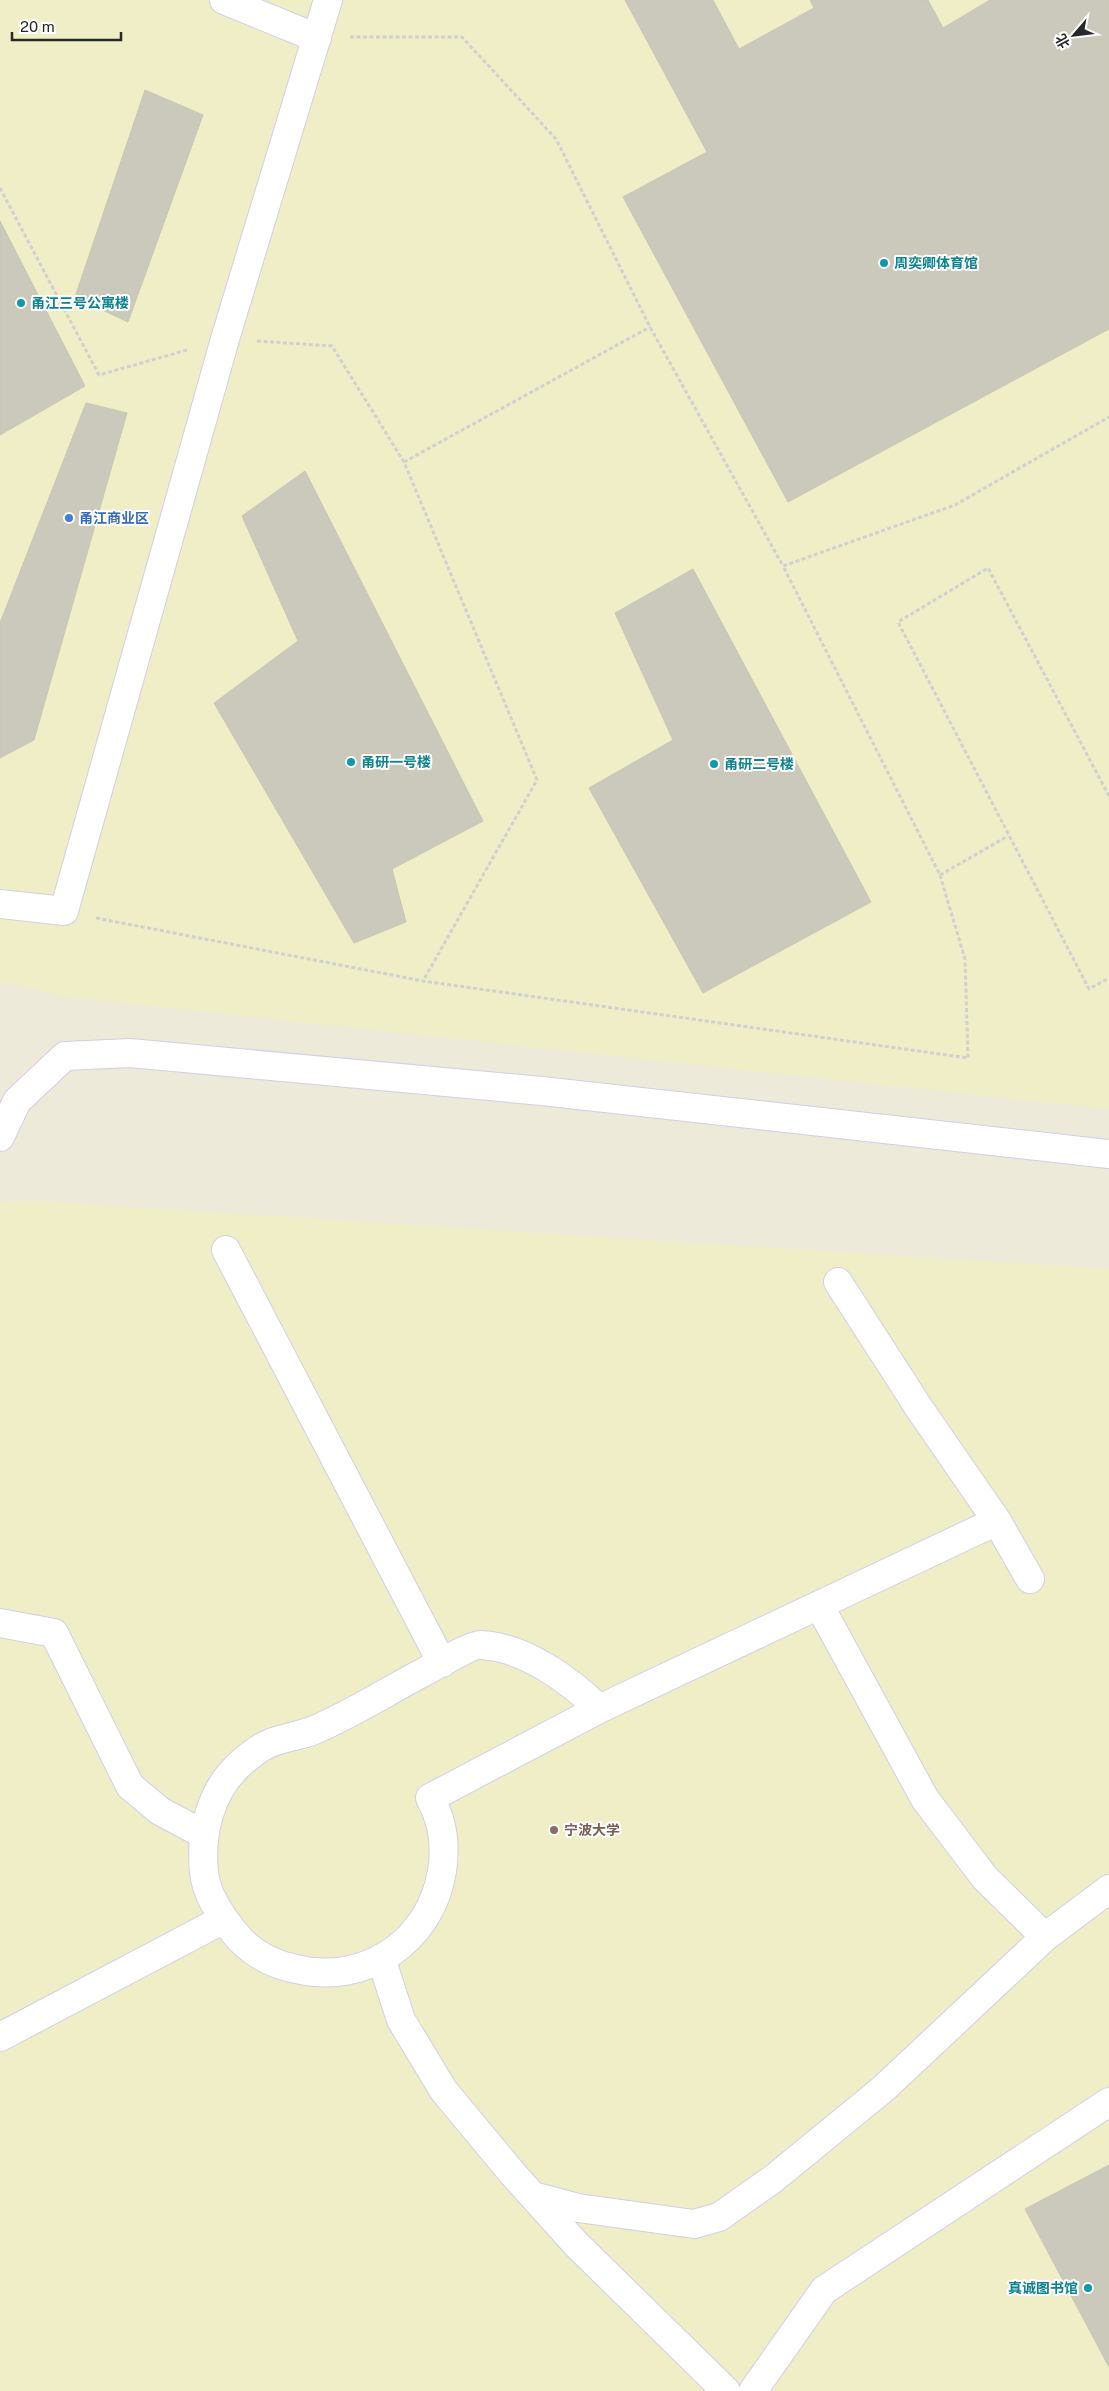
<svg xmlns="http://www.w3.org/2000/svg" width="1109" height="2391" font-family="'Public Sans','Noto Sans SC',sans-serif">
<rect width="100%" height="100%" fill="#edead9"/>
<!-- education -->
<path fill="#f0eec7" d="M0,0H1109V1109L68,997L2,982L0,987Z
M36,1201L1109,1269V2391H0V1203Z"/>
<!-- building -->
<path fill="#cbc9bc" stroke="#c8c6b3" d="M625,0H713L739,49L814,8L810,0H928L943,28L990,0H1109V329L788,502L623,197L707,152Z
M145,90L203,115L128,322L75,297Z
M0,221L85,386L0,435Z
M86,403L127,413L34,740L0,758V623Z
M305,471L483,821L392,869L406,922L354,943L214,703L298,641L242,516Z
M693,569L871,902L703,993L589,788L673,740L615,613Z
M1109,2165V2367L1025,2209Z"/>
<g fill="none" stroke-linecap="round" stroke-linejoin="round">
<defs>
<path id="minor" d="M224,0L317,38
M0,904L64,911L225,339L328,0
M0,1137L17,1101L65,1056L130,1053L542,1091L1109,1154
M226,1250L442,1663
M997,1521L1030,1579
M819,1605L925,1799L985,1878L1045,1937
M0,1623L54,1633L130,1786L160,1811L203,1834
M599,1709C570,1680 524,1647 481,1645C472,1644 432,1668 422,1673C386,1692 350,1715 312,1731C301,1735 288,1737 276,1741C264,1744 249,1756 240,1764C210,1791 200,1834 204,1872C206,1894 220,1914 233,1931C248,1951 271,1964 296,1969C365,1986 431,1941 442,1871C446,1846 443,1821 430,1798L599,1709L997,1521L919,1408L838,1282
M381,1958L401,2020L444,2091L513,2174L576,2244L726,2391
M0,2037L224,1919
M533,2196L578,2208L694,2224L719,2217L773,2179L883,2089L1045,1937L1109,1889
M753,2391L824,2290L1109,2102"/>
</defs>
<!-- minor casing -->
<use href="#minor" stroke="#d1cfe3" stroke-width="30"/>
<!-- path -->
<path stroke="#d0d0d0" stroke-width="3" stroke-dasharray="4 2.5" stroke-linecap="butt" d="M350,37H462L556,139L650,327L783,566
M0,188L99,375L187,350
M257,341L332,346L404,462L537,780L423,981
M404,462L650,327
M1109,796L988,568L898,622L1089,989L1109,978
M940,875L1008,836
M96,918L423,981L968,1058L965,959L940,875L783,566L955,505L1109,417"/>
<!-- minor -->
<use href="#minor" stroke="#fff" stroke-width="28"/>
</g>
<!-- markers -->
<g fill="#0f9aa8" stroke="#fff" stroke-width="2">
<circle cx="884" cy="263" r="5"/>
<circle cx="21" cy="303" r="5"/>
<circle cx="351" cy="762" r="5"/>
<circle cx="714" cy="764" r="5"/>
<circle cx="1088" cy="2288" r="5"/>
</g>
<circle fill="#3f7fe0" stroke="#fff" stroke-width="2" cx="69" cy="518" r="5"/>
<circle fill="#8d6e63" stroke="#fff" stroke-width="2" cx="554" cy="1830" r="5"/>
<g text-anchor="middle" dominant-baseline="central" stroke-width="4" stroke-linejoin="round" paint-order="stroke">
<!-- culture labels -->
<g font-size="14" font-weight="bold" fill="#0d838f" stroke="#fff" text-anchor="start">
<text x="894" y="263">周奕卿体育馆</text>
<text x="31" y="303">甬江三号公寓楼</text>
<text x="361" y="762">甬研一号楼</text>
<text x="724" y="764">甬研二号楼</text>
<text x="1078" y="2288" text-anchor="end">真诚图书馆</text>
</g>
<!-- shop labels -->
<g font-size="14" font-weight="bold" fill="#366cbe" stroke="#fff" text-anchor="start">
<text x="79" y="518">甬江商业区</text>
</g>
<!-- education labels -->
<g font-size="14" font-weight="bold" fill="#785e54" stroke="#fff" text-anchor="start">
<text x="564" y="1830">宁波大学</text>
</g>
</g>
<!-- north arrow -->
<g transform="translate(1074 35) rotate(242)" stroke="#ffffff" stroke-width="4" paint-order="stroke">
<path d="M0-4L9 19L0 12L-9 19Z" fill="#292929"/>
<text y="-8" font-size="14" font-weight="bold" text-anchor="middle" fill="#292929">北</text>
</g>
<!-- scale -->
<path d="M12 32v8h109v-8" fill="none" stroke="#292929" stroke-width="2.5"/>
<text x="20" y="32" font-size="15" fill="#292929" stroke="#ffffff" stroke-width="4" paint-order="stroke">20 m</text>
</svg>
